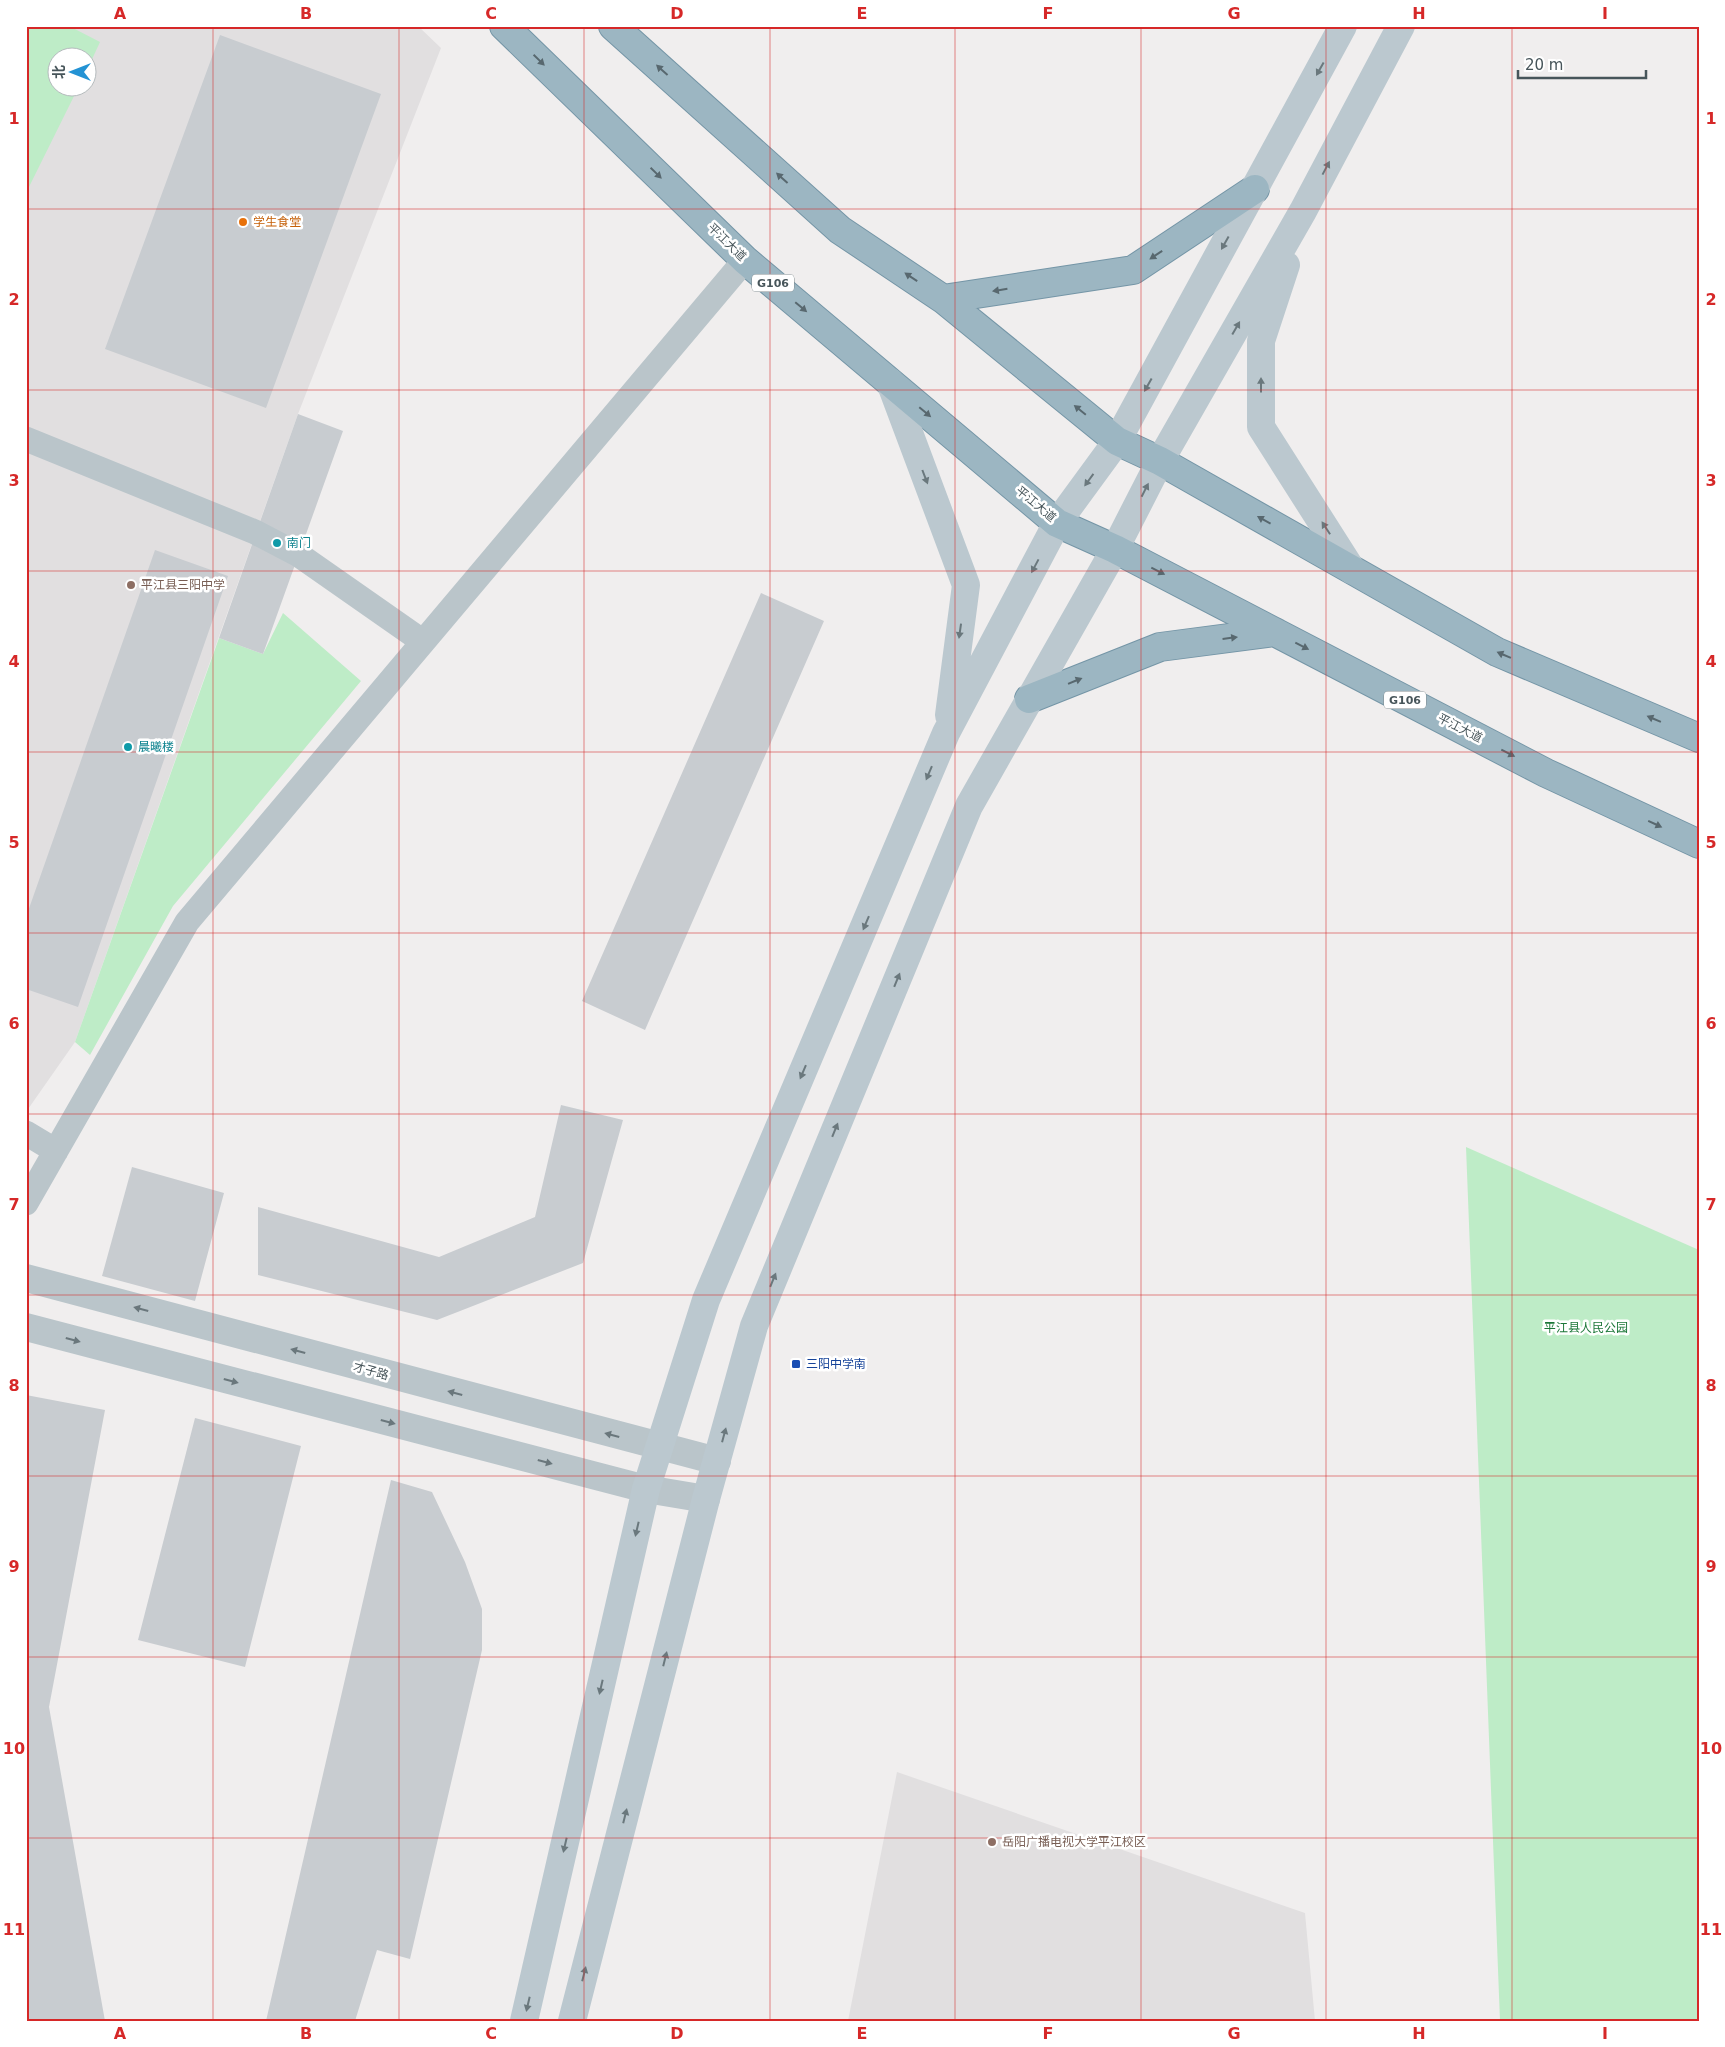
<svg xmlns="http://www.w3.org/2000/svg" width="1725" height="2047" font-family="'DejaVu Sans','Noto Sans SC',sans-serif">
<rect width="100%" height="100%" fill="#f0eeee"/>
<!-- education -->
<path fill="#e1dfe0" fill-rule="evenodd" d="M26,26H418L441,48L298,414L75,1042L26,1112ZM58,58H88V88H58Z
M897,1772L1305,1913L1315,2021H848Z"/>
<!-- green -->
<path fill="#beecc7" d="M26,26H69L100,42L88,68V58H58V88H78L26,193Z
M283,613L361,681L173,906L90,1055L75,1042L219,638L263,654Z
M1466,1147L1699,1250V2021H1500Z"/>
<!-- building -->
<path fill="#c8ccd0" d="M220,35L381,94L266,408L105,349Z
M298,414L343,431L263,654L219,638Z
M155,550L228,576L78,1007L26,989V917Z
M761,593L824,621L645,1030L582,1001Z
M561,1105L623,1120L583,1263L437,1320L258,1275V1207L439,1257L535,1217Z
M132,1167L224,1193L195,1301L102,1276Z
M26,1395L105,1410L49,1707L105,2021H26Z
M195,1418L301,1446L245,1667L138,1640Z
M391,1480L432,1492L465,1562L482,1609V1650L410,1959L377,1950L355,2021H266Z"/>
<g fill="none" stroke-linecap="round" stroke-linejoin="round">
<defs>
<path id="trunk" d="M504,26L745,260L1057,523L1115,549L1546,773L1699,844
M613,26L840,230L943,299L1117,441L1160,461L1497,652L1699,738
M943,299L1133,270L1255,189
M1029,699L1160,647L1275,632"/>
</defs>
<!-- trunk casing -->
<use href="#trunk" stroke="#7495a6" stroke-width="30"/>
<!-- service -->
<path stroke="#bac5ca" stroke-width="25" d="M26,439L255,532L299,555L422,641
M26,1133L56,1151
M26,1203L187,922L745,260"/>
<!-- tertiary -->
<path stroke="#bac5ca" stroke-width="28" d="M26,1278L717,1461
M26,1327L646,1489L706,1499"/>
<!-- secondary -->
<path stroke="#bbc8cf" stroke-width="28" d="M1286,265L1261,341V427L1352,570
M890,382L966,585L949,715
M524,2021L646,1489L706,1300L946,733L1057,523L1117,441L1343,26
M572,2021L706,1499L754,1326L969,806L1115,549L1160,461L1303,211L1401,26"/>
<!-- trunk -->
<use href="#trunk" stroke="#9cb6c2" stroke-width="28"/>
</g>
<!-- one-way arrows -->
<defs><path id="oneway-solid" d="M-6-.8H1V-3.2L6.5 0L1 3.2V.8H-6Z" transform="scale(1.25)"/></defs>
<g fill="#58686f">
<use href="#oneway-solid" transform="translate(539 60) rotate(44)"/>
<use href="#oneway-solid" transform="translate(662 70) rotate(-138)"/>
<use href="#oneway-solid" transform="translate(656 173) rotate(44)"/>
<use href="#oneway-solid" transform="translate(782 178) rotate(-138)"/>
<use href="#oneway-solid" transform="translate(1156 255) rotate(146)"/>
<use href="#oneway-solid" transform="translate(911 277) rotate(-146)"/>
<use href="#oneway-solid" transform="translate(1000 290) rotate(171)"/>
<use href="#oneway-solid" transform="translate(801 307) rotate(40)"/>
<use href="#oneway-solid" transform="translate(1080 410) rotate(-141)"/>
<use href="#oneway-solid" transform="translate(925 412) rotate(40)"/>
<use href="#oneway-solid" transform="translate(1264 520) rotate(-151)"/>
<use href="#oneway-solid" transform="translate(1158 571) rotate(27)"/>
<use href="#oneway-solid" transform="translate(1230 638) rotate(-7)"/>
<use href="#oneway-solid" transform="translate(1302 646) rotate(27)"/>
<use href="#oneway-solid" transform="translate(1504 655) rotate(-157)"/>
<use href="#oneway-solid" transform="translate(1075 681) rotate(-22)"/>
<use href="#oneway-solid" transform="translate(1654 719) rotate(-157)"/>
<use href="#oneway-solid" transform="translate(1508 753) rotate(27)"/>
<use href="#oneway-solid" transform="translate(1655 824) rotate(25)"/>
</g>
<g fill="#6a787d">
<use href="#oneway-solid" transform="translate(1320 69) rotate(119)"/>
<use href="#oneway-solid" transform="translate(1326 168) rotate(-62)"/>
<use href="#oneway-solid" transform="translate(1225 243) rotate(119)"/>
<use href="#oneway-solid" transform="translate(1236 328) rotate(-60)"/>
<use href="#oneway-solid" transform="translate(1148 385) rotate(119)"/>
<use href="#oneway-solid" transform="translate(1261 385) rotate(-90)"/>
<use href="#oneway-solid" transform="translate(925 477) rotate(69)"/>
<use href="#oneway-solid" transform="translate(1089 480) rotate(126)"/>
<use href="#oneway-solid" transform="translate(1145 490) rotate(-63)"/>
<use href="#oneway-solid" transform="translate(1326 528) rotate(-123)"/>
<use href="#oneway-solid" transform="translate(1035 566) rotate(118)"/>
<use href="#oneway-solid" transform="translate(960 631) rotate(98)"/>
<use href="#oneway-solid" transform="translate(929 773) rotate(113)"/>
<use href="#oneway-solid" transform="translate(866 923) rotate(113)"/>
<use href="#oneway-solid" transform="translate(897 980) rotate(-68)"/>
<use href="#oneway-solid" transform="translate(803 1072) rotate(113)"/>
<use href="#oneway-solid" transform="translate(835 1130) rotate(-68)"/>
<use href="#oneway-solid" transform="translate(773 1280) rotate(-68)"/>
<use href="#oneway-solid" transform="translate(724 1435) rotate(-75)"/>
<use href="#oneway-solid" transform="translate(637 1529) rotate(103)"/>
<use href="#oneway-solid" transform="translate(665 1659) rotate(-76)"/>
<use href="#oneway-solid" transform="translate(601 1687) rotate(103)"/>
<use href="#oneway-solid" transform="translate(625 1816) rotate(-76)"/>
<use href="#oneway-solid" transform="translate(565 1845) rotate(103)"/>
<use href="#oneway-solid" transform="translate(584 1974) rotate(-76)"/>
<use href="#oneway-solid" transform="translate(528 2004) rotate(103)"/>
</g>
<g fill="#6a777c">
<use href="#oneway-solid" transform="translate(141 1309) rotate(-165)"/>
<use href="#oneway-solid" transform="translate(73 1340) rotate(15)"/>
<use href="#oneway-solid" transform="translate(298 1351) rotate(-165)"/>
<use href="#oneway-solid" transform="translate(231 1381) rotate(15)"/>
<use href="#oneway-solid" transform="translate(455 1393) rotate(-165)"/>
<use href="#oneway-solid" transform="translate(388 1422) rotate(15)"/>
<use href="#oneway-solid" transform="translate(612 1435) rotate(-165)"/>
<use href="#oneway-solid" transform="translate(545 1462) rotate(15)"/>
</g>
<!-- grid -->
<path fill="none" stroke="#d62828" stroke-width="1" stroke-opacity="0.55" d="M213,26V2021M399,26V2021M584,26V2021M770,26V2021M955,26V2021M1141,26V2021M1326,26V2021M1512,26V2021M26,209H1699M26,390H1699M26,571H1699M26,752H1699M26,933H1699M26,1114H1699M26,1295H1699M26,1476H1699M26,1657H1699M26,1838H1699"/>
<!-- markers -->
<circle fill="#e8710a" stroke="#fff" stroke-width="2" cx="243" cy="222" r="5"/>
<g fill="#0f9aa8" stroke="#fff" stroke-width="2">
<circle cx="277" cy="543" r="5"/>
<circle cx="128" cy="747" r="5"/>
</g>
<g fill="#8d6e63" stroke="#fff" stroke-width="2">
<circle cx="131" cy="585" r="5"/>
<circle cx="992" cy="1842" r="5"/>
</g>
<rect fill="#1a4fb4" stroke="#fff" stroke-width="2" x="791" y="1359" width="10" height="10" rx="2.5"/>
<g text-anchor="middle" dominant-baseline="central" stroke-width="5" stroke-linejoin="round" paint-order="stroke">
<!-- shield labels -->
<g fill="#fff" stroke="#7e888c" stroke-width="1">
<rect x="752" y="274.5" width="42" height="17" rx="4"/>
<rect x="1384" y="691.5" width="42" height="17" rx="4"/>
</g>
<g font-size="11" font-weight="bold" fill="#47555a">
<text x="773" y="283">G106</text>
<text x="1405" y="700">G106</text>
</g>
<!-- food labels -->
<g font-size="12" fill="#c56008" stroke="#fff" text-anchor="start">
<text x="253" y="222">学生食堂</text>
</g>
<!-- street labels -->
<g font-size="12" fill="#47555a" stroke="#fff">
<text transform="translate(727 242) rotate(44)">平江大道</text>
<text transform="translate(1036 504) rotate(40)">平江大道</text>
<text transform="translate(1460 728) rotate(27)">平江大道</text>
<text transform="translate(371 1371) rotate(15)">才子路</text>
</g>
<!-- culture labels -->
<g font-size="12" fill="#0d838f" stroke="#fff" text-anchor="start">
<text x="287" y="543">南门</text>
<text x="138" y="747">晨曦楼</text>
</g>
<!-- education labels -->
<g font-size="12" fill="#785e54" stroke="#fff" text-anchor="start">
<text x="141" y="585">平江县三阳中学</text>
<text x="1002" y="1842">岳阳广播电视大学平江校区</text>
</g>
<!-- park labels -->
<g font-size="12" fill="#1c7738" stroke="#fff">
<text x="1586" y="1328">平江县人民公园</text>
</g>
<!-- transit labels -->
<g font-size="12" fill="#164399" stroke="#fff" text-anchor="start">
<text x="806" y="1364">三阳中学南</text>
</g>
</g>
<!-- border -->
<rect width="1725" height="2047" fill="none" stroke="#ffffff" stroke-width="55"/>
<!-- north arrow -->
<g transform="translate(72 72) rotate(270)"><circle r="24" fill="#ffffff" stroke="#b5bbbd"/>
<path d="M0-4L9 19L0 12L-9 19Z" fill="#2493d4"/>
<text y="-8" font-size="14" font-weight="bold" text-anchor="middle" fill="#47555a">北</text>
</g>
<!-- scale -->
<path d="M1518 70v8h128v-8" fill="none" stroke="#47555a" stroke-width="2.5"/>
<text x="1525" y="70" font-size="15" fill="#47555a" stroke="#ffffff" stroke-width="4" paint-order="stroke">20 m</text>
<rect x="28" y="28" width="1670" height="1992" fill="none" stroke="#d62828" stroke-width="2"/>
<g font-size="16" text-anchor="middle" font-weight="bold" fill="#d62828">
<text x="120" y="19">A</text>
<text x="306" y="19">B</text>
<text x="491" y="19">C</text>
<text x="677" y="19">D</text>
<text x="862" y="19">E</text>
<text x="1048" y="19">F</text>
<text x="1234" y="19">G</text>
<text x="1419" y="19">H</text>
<text x="1605" y="19">I</text>
<text x="14" y="124">1</text>
<text x="1711" y="124">1</text>
<text x="14" y="305">2</text>
<text x="1711" y="305">2</text>
<text x="14" y="486">3</text>
<text x="1711" y="486">3</text>
<text x="14" y="667">4</text>
<text x="1711" y="667">4</text>
<text x="14" y="848">5</text>
<text x="1711" y="848">5</text>
<text x="14" y="1029">6</text>
<text x="1711" y="1029">6</text>
<text x="14" y="1210">7</text>
<text x="1711" y="1210">7</text>
<text x="14" y="1391">8</text>
<text x="1711" y="1391">8</text>
<text x="14" y="1572">9</text>
<text x="1711" y="1572">9</text>
<text x="14" y="1754">10</text>
<text x="1711" y="1754">10</text>
<text x="14" y="1935">11</text>
<text x="1711" y="1935">11</text>
<text x="120" y="2039">A</text>
<text x="306" y="2039">B</text>
<text x="491" y="2039">C</text>
<text x="677" y="2039">D</text>
<text x="862" y="2039">E</text>
<text x="1048" y="2039">F</text>
<text x="1234" y="2039">G</text>
<text x="1419" y="2039">H</text>
<text x="1605" y="2039">I</text>
</g>
</svg>
